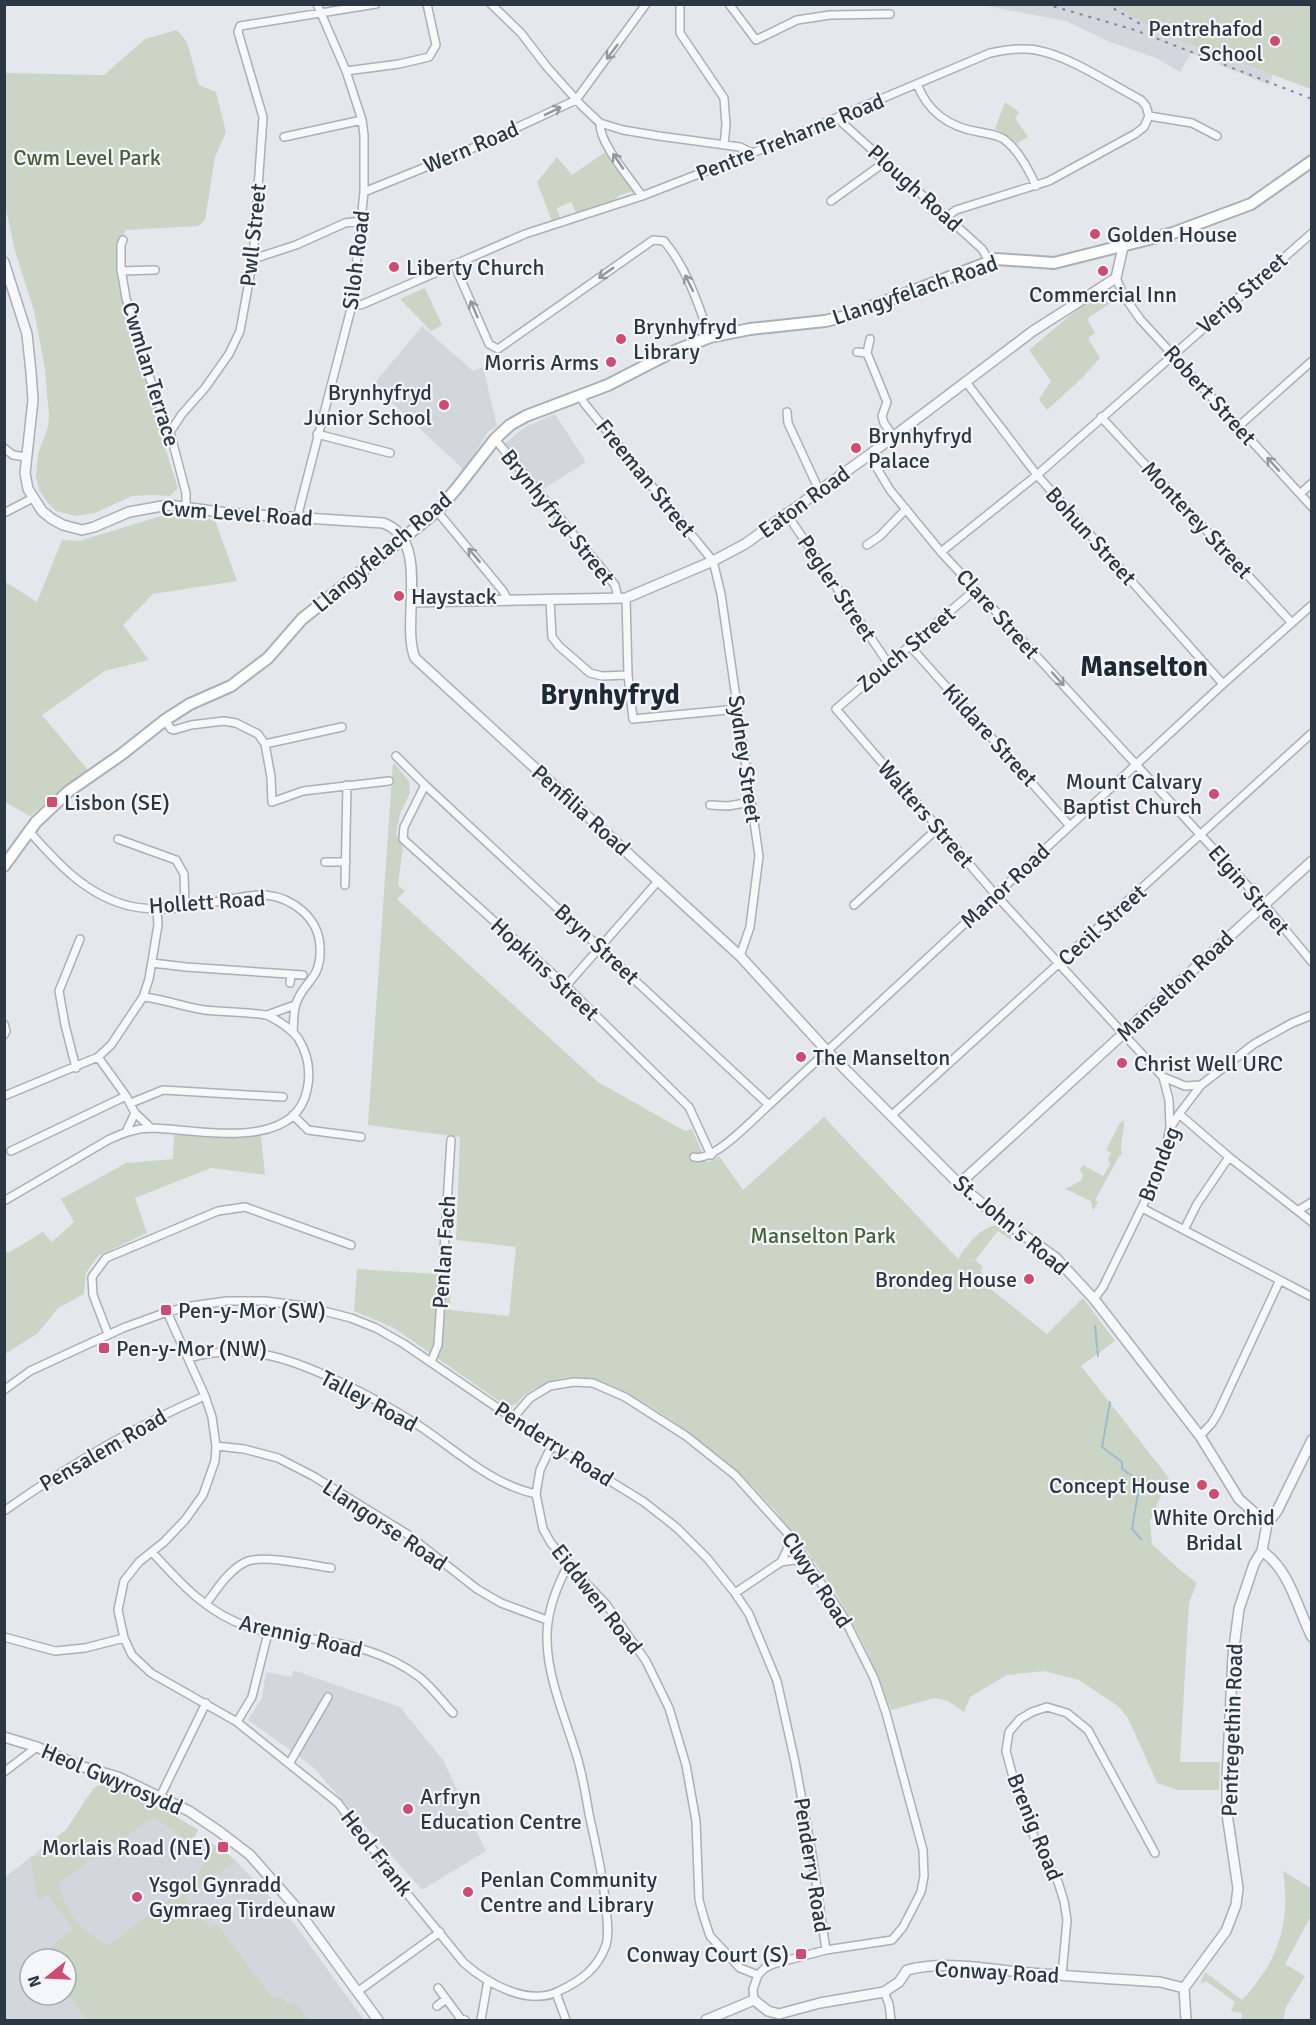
<svg xmlns="http://www.w3.org/2000/svg" width="1316" height="2025" font-family="Signika,sans-serif">
<rect width="100%" height="100%" fill="#e4e8ec"/>
<!-- built -->
<path fill="#d2d7de" fill-rule="evenodd" d="M981,5H1311L1207,51L1273,75L1269,85L1191,53L1180,72L1156,58L1110,42L1066,21Z
M422,326L473,371L483,367L497,426L488,432L464,470L373,385Z
M555,414L586,462L543,489L504,444L525,427Z
M293,1670L400,1707L443,1760L486,1851L422,1890L312,1766L248,1720L262,1698L266,1672L292,1677Z
M98,1785L153,1803L198,1830L194,1838L207,1848L211,1842L236,1861L291,1919L364,2020H5V1877L66,1830L93,1789ZM30,1959H66V1995H30Z"/>
<!-- green -->
<path fill="#cbd5c5" d="M1113,5H1311V89L1174,38L1149,26Z
M177,30L187,42L199,85L216,92L226,132L215,157L205,220L198,226L126,230L118,246L143,364L160,417L159,429L178,488L170,496L150,495L132,496L95,513L76,516L56,511L47,502L39,490L36,477L38,454L48,427L49,416L45,369L34,311L15,251L5,205L4,73L104,75L145,39Z
M1005,102L1019,112L1015,118L1028,137L1016,144L1010,137L995,129Z
M608,150L636,194L630,192L618,196L615,200L576,213L571,202L557,208L560,218L552,221L537,182L557,157L572,175Z
M425,288L442,325L431,331L400,299Z
M1106,290H1112L1116,294L1117,299L1089,317L1088,320L1095,333L1089,337V340L1100,358L1082,378L1047,410L1039,399L1051,381L1029,350L1074,312Z
M168,514L215,520L237,581L153,594L123,625L149,660L105,671L42,715L88,770L30,816L5,802L4,581L37,602L62,540L79,541Z
M393,762L409,781L410,793L400,814L396,835L403,847L398,885L405,891L397,899L598,1082L685,1131L692,1129L702,1152L690,1159L708,1162L719,1156L743,1190L824,1117L958,1259C967,1246 980,1226 998,1225L1011,1235V1240L998,1231L975,1260L983,1267L981,1271L987,1286L1047,1334L1083,1298L1115,1341L1081,1366L1169,1478L1150,1521L1152,1544L1180,1570L1197,1583L1189,1603L1180,1762H1220L1219,1790H1178L1157,1783L1128,1718L1118,1706L1079,1680L1044,1671L1007,1675L970,1697L964,1712L948,1701L935,1698L891,1710C868,1646 841,1596 800,1542C782,1518 762,1495 740,1474C707,1444 629,1384 586,1378C571,1376 555,1378 542,1385C531,1391 523,1394 517,1404L506,1406L394,1328L354,1311L357,1269L451,1275L450,1310L509,1316L516,1247L456,1240L460,1137L368,1125Z
M1124,1120C1125,1132 1119,1144 1122,1155H1120L1095,1200L1098,1202L1093,1211L1091,1201L1065,1189L1081,1181L1083,1175L1080,1170L1083,1165L1103,1176L1110,1164L1108,1159L1111,1153L1106,1150L1120,1123Z
M174,1135L261,1136L265,1175L211,1168L135,1198L147,1233L98,1256L86,1273L84,1294L58,1308L38,1333L5,1354L4,1247L8,1253L43,1232L52,1242L74,1222L61,1199L126,1163L173,1159Z
M104,1783L153,1803L198,1830L191,1843L154,1817L91,1860L87,1853L39,1850L66,1830L93,1789Z
M216,1845L236,1861L185,1897L210,1929L217,1924L273,1999L280,1997L290,2005L295,2002L309,2020H84L86,2018L66,1992V1959H41L39,1956L73,1929L48,1894L38,1901L30,1857L33,1856L84,1858L87,1863L59,1882C64,1912 81,1933 109,1945L194,1881Z
M1283,1871L1311,1888V1916L1285,1964L1305,1976L1286,2007L1283,2020H1241L1242,2013L1231,2011L1235,2002L1206,1981L1200,1984L1205,1972L1242,2000C1278,1961 1291,1925 1283,1871Z"/>
<g fill="none" stroke-linecap="round" stroke-linejoin="round">
<!-- stream -->
<path stroke="#9fbbcb" stroke-width="2" d="M1095,1326L1098,1356
M1110,1402L1102,1447L1122,1462V1469L1140,1481L1132,1529L1141,1539"/>
<defs>
<path id="minor" d="M491,4L521,33L547,67L582,106L600,123L623,130L659,136L740,147L752,153
M680,4V33L724,98L726,125L724,145
M729,4L756,40L797,20L830,15L890,14
M346,71L399,64L429,57L436,45L427,4
M917,84C928,112 948,127 979,132C988,134 997,134 1005,140C1019,151 1029,170 1036,186
M838,119L982,249L989,261
M600,123C599,143 630,178 642,196
M284,137L362,120
M364,192L473,148L576,100L646,4
M831,201L885,162
M948,216L956,210L1049,181L1135,134L1144,127L1149,116
M123,240L121,245V269L126,298L149,376L170,432L186,493V508
M253,259L296,245L345,223L361,221
M454,264L489,344L498,349L653,240L664,241C687,268 698,304 710,337
M121,271L155,270
M1116,278L1124,296L1140,319L1312,507
M352,305H361L525,234L642,196L755,152L990,53C1005,50 1022,47 1036,50C1070,56 1110,84 1141,100L1146,106L1149,116L1192,123L1217,136
M870,339L867,353L887,402L882,416L884,423L893,436
M857,352L867,353
M966,382L1037,475L1223,684
M580,394L584,403L713,561L721,594L759,856L750,927L740,956
M787,412L788,423L819,490
M1101,417L1292,623
M1239,426L1312,361
M170,432L182,414L205,388L229,354L240,331L253,259L263,117L238,32L240,26L376,4
M317,434L390,453
M495,439L615,585L618,598
M4,448L13,455L26,457
M869,455L890,490L941,552L1264,904L1312,962
M1300,494L1312,483
M437,511L503,591L508,600
M4,513L33,498
M786,513L888,663
M299,517V510L352,305L364,192V135L362,120L346,71L317,4
M867,545L880,536L906,509
M941,552L1037,475L1312,233
M976,589L836,709L995,894L1163,1077L1169,1100L1170,1128
M626,598L628,675L633,719L738,709
M550,601L552,637L559,646L590,673L602,676L628,675
M909,645L1070,826
M165,720L171,729L174,730L191,725L224,721L236,723L258,734L265,744L271,777L272,802L303,791L389,781
M265,744L342,727
M396,756L425,785L769,1105
M425,785L404,827L403,839L566,986L689,1107L711,1155
M710,805L728,806L751,802
M29,831C57,863 87,896 130,906C161,913 195,906 225,900C238,898 253,894 266,895C293,898 319,918 320,947C322,980 303,981 296,1004C293,1012 294,1023 293,1032
M118,839L176,860L184,874L185,907
M325,862H346
M345,885L347,785
M854,905L938,828
M152,963L186,967L303,975
M290,983L291,974
M566,986L659,880
M267,1015L295,1005
M4,1024L6,1031L4,1035
M98,1057L126,1096L135,1113L151,1128
M76,1068L65,1025L59,991L80,939
M1163,1077L1185,1086L1201,1085
M4,1096L98,1057L111,1045L143,997L149,979L158,925L157,908
M131,1103L163,1090L283,1097
M1179,1114L1229,1157L1312,1222
M293,1115L308,1130L361,1137
M891,1116L1312,733
M126,1132L135,1113
M11,1151L126,1096
M694,1157C713,1163 754,1118 769,1105L1223,684L1312,605
M4,1201L108,1140C123,1133 136,1128 152,1128C196,1129 294,1153 307,1090C311,1072 308,1054 298,1038C291,1029 279,1021 269,1016C260,1012 219,1012 205,1010C184,1007 164,999 143,997
M1142,1208L1312,1297
M1299,1210L1312,1202
M1184,1230L1197,1204L1229,1157
M1094,1299L1103,1287L1162,1166L1170,1128L1179,1114L1201,1085L1254,1044L1292,1023L1312,1015
M167,1312L205,1396L212,1417L216,1446L215,1461L203,1495L185,1520L164,1542L139,1562L124,1581L118,1610L124,1638L132,1655L151,1673L237,1722L338,1803L400,1885L464,1963C487,1983 528,2007 559,1991C581,1981 598,1968 606,1945C610,1931 606,1913 605,1899C602,1870 595,1842 589,1814C586,1796 583,1778 578,1760C567,1722 548,1681 547,1641C546,1613 556,1588 569,1563
M108,1334L93,1295L92,1277L106,1258L218,1211L245,1207L351,1245
M189,1358C212,1351 236,1350 261,1354C306,1361 379,1400 418,1425C456,1450 490,1484 536,1494
M431,1362L438,1345L451,1140
M4,1390L30,1371L123,1328L167,1312L191,1306L227,1301H265L304,1306L351,1318L376,1328L404,1344L552,1445L644,1502L677,1528L707,1558L735,1593L749,1614L777,1681L795,1762L812,1854L826,1950
M512,1419L530,1398L550,1386L574,1382L593,1383L625,1397L686,1436L735,1475L789,1535L843,1616L874,1678L886,1713L923,1850L924,1876L921,1892L903,1927L892,1940L826,1950L773,1964L765,1968L758,1975L753,1989L754,2000
M1200,1436L1212,1423L1218,1413L1279,1282
M552,1445L540,1470L536,1494L543,1529L551,1543L577,1574L606,1604L646,1661L669,1708L686,1765L696,1821L699,1900L704,1918L710,1936L740,1968L758,1975
M216,1446L244,1449L278,1458L313,1476L407,1534L477,1589L501,1603L547,1620
M4,1511C68,1466 133,1427 205,1396
M152,1552C180,1583 208,1614 249,1627C269,1634 291,1635 312,1639C350,1644 387,1653 418,1676C431,1686 442,1701 453,1713
M781,1562L787,1550L789,1535
M735,1593L781,1562L794,1560L808,1562
M206,1604C217,1589 230,1568 248,1561C265,1555 312,1565 331,1568
M4,1637L55,1651L85,1648L124,1638
M237,1722L252,1697L268,1633
M289,1764L328,1697
M4,1772L37,1747
M160,1797L206,1703
M1062,1975L1067,1920L1064,1901L1058,1882L1034,1837L1027,1812L1013,1777L1006,1751L1009,1732L1020,1719L1032,1712L1047,1707L1067,1713L1088,1730L1155,1853
M438,1988L461,2019L465,2020
M357,1992L440,1932
M884,1992L889,2004L891,2020
M556,1993L566,2020
M437,2006L446,1999
M481,2020L488,1980"/>
<path id="tertiary" d="M4,262L27,334L31,372L33,400L25,473L28,489L42,511L52,519L63,525L82,530L94,527L129,512L168,505L227,513L383,523C432,540 400,622 415,658L740,956L828,1052L959,1184L994,1214L1056,1258L1094,1299L1200,1436L1239,1499L1267,1524
M412,602L626,598L713,561L745,544L869,455L1033,331L1116,278L1123,247
M959,1184L1312,861
M1262,1551C1290,1570 1297,1608 1312,1637
M4,1737L37,1747L80,1766L118,1777L189,1811L220,1832L250,1855L294,1905L378,2020
M706,2020L754,2000L768,2011L779,2014L820,2003L884,1992L899,1982L907,1970C943,1961 982,1968 1018,1972C1065,1976 1113,1979 1160,1982L1184,1988
M1186,2020L1184,1988L1226,1931L1236,1905L1238,1888L1227,1814V1779L1233,1655L1239,1609L1254,1564L1262,1551L1267,1524L1277,1511L1312,1440"/>
<path id="secondary" d="M4,866L36,822L69,791L122,754L165,720L190,704L231,686L268,658L302,619L437,511L457,488L495,439L510,425L526,416L608,385L672,352L710,337L750,329L825,321L847,316L997,259L1054,263L1173,233L1251,204L1312,161"/>
</defs>
<!-- minor casing -->
<use href="#minor" stroke="#a9b0b6" stroke-width="10"/>
<!-- tertiary casing -->
<use href="#tertiary" stroke="#a9b0b6" stroke-width="12"/>
<!-- secondary casing -->
<use href="#secondary" stroke="#a9b0b6" stroke-width="14"/>
<!-- minor -->
<use href="#minor" stroke="#f7f8fa" stroke-width="7"/>
<!-- tertiary -->
<use href="#tertiary" stroke="#f7f8fa" stroke-width="9"/>
<!-- secondary -->
<use href="#secondary" stroke="#fff" stroke-width="10"/>
<!-- rail -->
<path stroke="#7d8a95" stroke-width="2" stroke-dasharray="3 6" stroke-linecap="butt" d="M1045,4L1135,30L1312,99
M1106,4L1142,25"/>
</g>
<!-- one-way arrows -->
<defs><path id="oneway-shaft" d="M-6 0H5M1.5-3L5.5 0L1.5 3" fill="none" stroke-width="1.6" stroke-linecap="round" stroke-linejoin="round" transform="scale(1.5)"/></defs>
<g stroke="#91989f">
<use href="#oneway-shaft" transform="translate(612 52) rotate(127)"/>
<use href="#oneway-shaft" transform="translate(553 111) rotate(-26)"/>
<use href="#oneway-shaft" transform="translate(618 161) rotate(-124)"/>
<use href="#oneway-shaft" transform="translate(606 273) rotate(145)"/>
<use href="#oneway-shaft" transform="translate(689 283) rotate(-116)"/>
<use href="#oneway-shaft" transform="translate(474 309) rotate(-113)"/>
<use href="#oneway-shaft" transform="translate(1273 464) rotate(-132)"/>
<use href="#oneway-shaft" transform="translate(474 555) rotate(-130)"/>
<use href="#oneway-shaft" transform="translate(1058 679) rotate(48)"/>
</g>
<!-- markers -->
<g fill="#ce4b72" stroke="#f4f6f9" stroke-width="2">
<circle cx="1275" cy="41" r="6"/>
<circle cx="1095" cy="234" r="6"/>
<circle cx="394" cy="267" r="6"/>
<circle cx="1103" cy="271" r="6"/>
<circle cx="621" cy="339" r="6"/>
<circle cx="611" cy="362" r="6"/>
<circle cx="444" cy="405" r="6"/>
<circle cx="856" cy="448" r="6"/>
<circle cx="399" cy="596" r="6"/>
<circle cx="1214" cy="794" r="6"/>
<rect x="46" y="796" width="12" height="12" rx="3"/>
<circle cx="801" cy="1057" r="6"/>
<circle cx="1122" cy="1063" r="6"/>
<circle cx="1029" cy="1279" r="6"/>
<rect x="160" y="1304" width="12" height="12" rx="3"/>
<rect x="98" y="1342" width="12" height="12" rx="3"/>
<circle cx="1202" cy="1485" r="6"/>
<circle cx="1214" cy="1494" r="6"/>
<circle cx="408" cy="1809" r="6"/>
<rect x="217" y="1841" width="12" height="12" rx="3"/>
<circle cx="468" cy="1892" r="6"/>
<circle cx="137" cy="1897" r="6"/>
<rect x="795" y="1948" width="12" height="12" rx="3"/>
</g>
<g text-anchor="middle" dominant-baseline="central" stroke-width="4.5" stroke-linejoin="round" paint-order="stroke">
<!-- poi labels -->
<g font-size="22" fill="#2b3844" stroke="#f4f6f9" text-anchor="start">
<text x="1263" y="28" text-anchor="end">Pentrehafod<tspan x="1263" dy="25">School</tspan></text>
<text x="1107" y="234">Golden House</text>
<text x="406" y="267">Liberty Church</text>
<text x="1103" y="294" text-anchor="middle">Commercial Inn</text>
<text x="633" y="326">Brynhyfryd<tspan x="633" dy="25">Library</tspan></text>
<text x="599" y="362" text-anchor="end">Morris Arms</text>
<text x="432" y="392" text-anchor="end">Brynhyfryd<tspan x="432" dy="25">Junior School</tspan></text>
<text x="868" y="435">Brynhyfryd<tspan x="868" dy="25">Palace</tspan></text>
<text x="411" y="596">Haystack</text>
<text x="1202" y="781" text-anchor="end">Mount Calvary<tspan x="1202" dy="25">Baptist Church</tspan></text>
<text x="64" y="802">Lisbon (SE)</text>
<text x="813" y="1057">The Manselton</text>
<text x="1134" y="1063">Christ Well URC</text>
<text x="1017" y="1279" text-anchor="end">Brondeg House</text>
<text x="178" y="1310">Pen-y-Mor (SW)</text>
<text x="116" y="1348">Pen-y-Mor (NW)</text>
<text x="1190" y="1485" text-anchor="end">Concept House</text>
<text x="1214" y="1517" text-anchor="middle">White Orchid<tspan x="1214" dy="25">Bridal</tspan></text>
<text x="420" y="1796">Arfryn<tspan x="420" dy="25">Education Centre</tspan></text>
<text x="211" y="1847" text-anchor="end">Morlais Road (NE)</text>
<text x="480" y="1879">Penlan Community<tspan x="480" dy="25">Centre and Library</tspan></text>
<text x="149" y="1884">Ysgol Gynradd<tspan x="149" dy="25">Gymraeg Tirdeunaw</tspan></text>
<text x="789" y="1954" text-anchor="end">Conway Court (S)</text>
</g>
<!-- street labels -->
<g font-size="22" fill="#2b3844" stroke="#f4f6f9">
<text transform="translate(790 137) rotate(-22)">Pentre Treharne Road</text>
<text transform="translate(471 147) rotate(-23)">Wern Road</text>
<text transform="translate(915 188) rotate(42)">Plough Road</text>
<text transform="translate(253 235) rotate(-84)">Pwll Street</text>
<text transform="translate(356 260) rotate(-83)">Siloh Road</text>
<text transform="translate(915 290) rotate(-19)">Llangyfelach Road</text>
<text transform="translate(1242 293) rotate(-41)">Verig Street</text>
<text transform="translate(151 374) rotate(73)">Cwmlan Terrace</text>
<text transform="translate(1210 395) rotate(48)">Robert Street</text>
<text transform="translate(646 478) rotate(51)">Freeman Street</text>
<text transform="translate(804 502) rotate(-36)">Eaton Road</text>
<text transform="translate(237 513) rotate(4)">Cwm Level Road</text>
<text transform="translate(558 517) rotate(51)">Brynhyfryd Street</text>
<text transform="translate(1197 520) rotate(47)">Monterey Street</text>
<text transform="translate(1091 536) rotate(48)">Bohun Street</text>
<text transform="translate(382 552) rotate(-40)">Llangyfelach Road</text>
<text transform="translate(837 588) rotate(56)">Pegler Street</text>
<text transform="translate(998 614) rotate(48)">Clare Street</text>
<text transform="translate(906 649) rotate(-40)">Zouch Street</text>
<text transform="translate(990 735) rotate(48)">Kildare Street</text>
<text transform="translate(745 759) rotate(82)">Sydney Street</text>
<text transform="translate(581 810) rotate(42)">Penfilia Road</text>
<text transform="translate(926 814) rotate(49)">Walters Street</text>
<text transform="translate(1005 886) rotate(-43)">Manor Road</text>
<text transform="translate(1249 890) rotate(49)">Elgin Street</text>
<text transform="translate(207 902) rotate(-4)">Hollett Road</text>
<text transform="translate(1102 925) rotate(-42)">Cecil Street</text>
<text transform="translate(597 944) rotate(43)">Bryn Street</text>
<text transform="translate(545 969) rotate(43)">Hopkins Street</text>
<text transform="translate(1175 986) rotate(-43)">Manselton Road</text>
<text transform="translate(1159 1164) rotate(-69)">Brondeg</text>
<text transform="translate(1011 1225) rotate(40)">St. John's Road</text>
<text transform="translate(444 1252) rotate(-86)">Penlan Fach</text>
<text transform="translate(369 1401) rotate(28)">Talley Road</text>
<text transform="translate(554 1444) rotate(33)">Penderry Road</text>
<text transform="translate(103 1450) rotate(-30)">Pensalem Road</text>
<text transform="translate(385 1525) rotate(34)">Llangorse Road</text>
<text transform="translate(817 1580) rotate(57)">Clwyd Road</text>
<text transform="translate(597 1599) rotate(52)">Eiddwen Road</text>
<text transform="translate(301 1636) rotate(13)">Arennig Road</text>
<text transform="translate(1232 1730) rotate(-88)">Pentregethin Road</text>
<text transform="translate(112 1779) rotate(23)">Heol Gwyrosydd</text>
<text transform="translate(1035 1827) rotate(68)">Brenig Road</text>
<text transform="translate(377 1853) rotate(52)">Heol Frank</text>
<text transform="translate(812 1865) rotate(81)">Penderry Road</text>
<text transform="translate(997 1972) rotate(3)">Conway Road</text>
</g>
<!-- park labels -->
<g font-size="22" fill="#466039" stroke="#f4f6f9">
<text x="87" y="157">Cwm Level Park</text>
<text x="823" y="1235">Manselton Park</text>
</g>
<!-- district labels -->
<g font-size="28" font-weight="bold" fill="#1d2935" stroke="#f4f6f9">
<text x="1144" y="667">Manselton</text>
<text x="610" y="695">Brynhyfryd</text>
</g>
</g>
<!-- border -->
<rect width="1316" height="2025" fill="none" stroke="#2b3844" stroke-width="12"/>
<!-- north arrow -->
<g transform="translate(48 1977) rotate(252)"><circle r="28" fill="#f4f6f9" stroke="#a4aab1" stroke-width="1.5"/>
<path d="M0-4.5L10 22L0 15L-10 22Z" fill="#ce4b72"/>
<text y="-9" font-size="16" font-weight="bold" text-anchor="middle" fill="#2b3844">N</text>
</g>
</svg>
